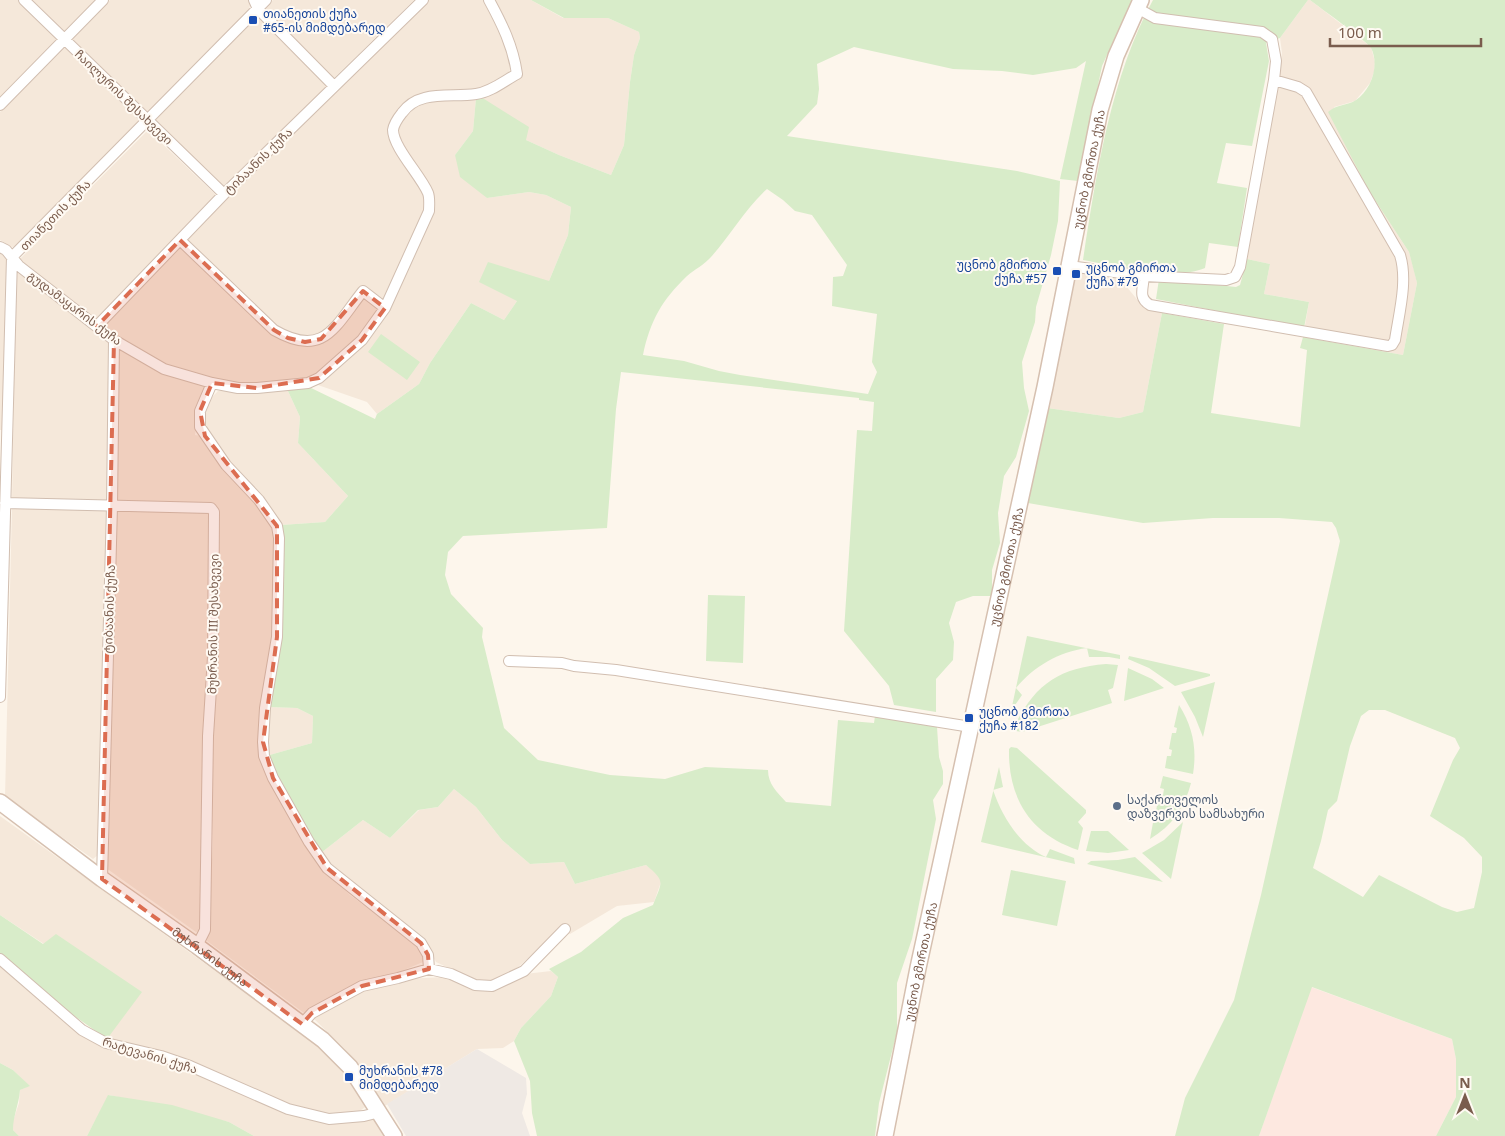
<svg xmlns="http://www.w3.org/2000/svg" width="1505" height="1136" font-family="'Noto Sans','Noto Sans Georgian',sans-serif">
<rect width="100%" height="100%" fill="#fdf6ec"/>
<!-- residential -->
<path fill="#f5e8da" d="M0,0H18L59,38L0,98Z
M28,0H97L63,33Z
M110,0H248L250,5L249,10L148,113L144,112L72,40Z
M273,0H414L333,79L264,10Z
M428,0H483L510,51V70L500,83L476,93H431L398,110L391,120L394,142L426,200L425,214L384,300L362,334L323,373L306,380L268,384H231L165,367L123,342L101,325L333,90Z
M492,0H531L563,18H608L639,32L640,38L634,55L630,82L624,145L611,175L559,155L526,140L481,97L517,80L522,71L513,43Z
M1308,0H1310L1371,47L1375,62L1374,72L1370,83L1355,101L1334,107L1369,191L1409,252L1414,270L1417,283L1403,355L1303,337L1309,302L1264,294L1270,264L1247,259L1282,53L1280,38Z
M258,15L328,86L226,187H222L155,122V119Z
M67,44L142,119L17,246L12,247L0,240V112Z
M429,98H476L473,131L455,155L487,198L529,192L546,195L571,207L568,235L549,281L517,301L504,320L471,303L430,363L419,384L377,414L367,402L315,384L388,307L430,221L434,195L397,140V122L406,110Z
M148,130L217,196L97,321L18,261Z
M0,252L7,260L2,430H0Z
M22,272L110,341L108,503L12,501L16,273Z
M1084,273L1120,279L1141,304L1162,313L1143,412L1119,418L1047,408L1072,279Z
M122,346L208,384L198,409L195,435L201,436L207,443L239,487L243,486L273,528L275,549V634L260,735L320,865L350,895L397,930L423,953V962L397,973L361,984L304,1013L207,941L213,844L212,715L217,512L117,502V353Z
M287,389L300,417L298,443L348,496L325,522L281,525L214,445L206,430L201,416L213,396L218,391Z
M12,507L106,509L99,854L93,859L5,797Z
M115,509L213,512L201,930L196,932L106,868Z
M268,707L297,708L313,716L312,743L266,756Z
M454,789L476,807L502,840L530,864L564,862L575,884L646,865L660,876L661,882L654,902L617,906L570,934L563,927L508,976L486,983L472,979L436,962L423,940L345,879L321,853L363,820L390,838L419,810L438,807Z
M0,816L314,1042L340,1066L368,1105L357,1113L330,1116L287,1106L107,1039L44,944L0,915Z
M0,963L84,1035L192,1068L317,1120L374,1116L386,1136H254L229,1122L109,1095L87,1136H19L13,1130V1121L19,1103L20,1090L29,1086L13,1070L0,1063Z
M551,971L558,977L551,996L521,1028L514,1041L503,1048L477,1049L383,1107L363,1070L344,1048L313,1018L353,992L403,979L445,977L485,990L525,974Z"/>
<!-- commercial -->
<path fill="#fde8e0" d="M1311,987L1452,1039L1456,1059V1097L1436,1136H1259Z"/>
<!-- industrial -->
<path fill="#efe9e4" d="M477,1049L526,1078L527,1094L522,1113L530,1136H406L387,1104Z"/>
<!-- green -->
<path fill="#d8ecc9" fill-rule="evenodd" d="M531,0H1132L1102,66L1078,181L1060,179L1086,61L1076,68L1033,75L1002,71L953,69L854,47L817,64L819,89L817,104L787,136L1017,171L1060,181L1058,221L1051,255L1036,307L1035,322L1022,362L1024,388L1029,411L1016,457L1004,476L998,513L1000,543L992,570V596H973L956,602L949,623L954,642L953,660L936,679V712L894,705L889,686L844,631L857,430L872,431L874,402L859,400V398L621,372L616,409L607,528L463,536L448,552L445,575L451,594L483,628L482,637L504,728L538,760L610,775L665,779L705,767L768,770C768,784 777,792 786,802L831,806L838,720L874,723L875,716L937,727L939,757L943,771V784L933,800L936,819L912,939L897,983V1032L879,1103L875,1136H537L532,1113L530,1081L514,1041L521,1028L551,996L558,977L549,969L581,952L623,918L653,905C662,881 666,882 646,865L575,884L564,862L530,864L502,840L476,807L454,789L438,807L418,810L390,838L363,820L321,853L266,756L312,743L313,716L297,708L268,707L281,525L325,522L348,496L298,443L300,417L287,389L307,386L375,419L377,414L419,384L430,363L471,303L504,320L517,301L479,282L488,262L549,281L568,235L571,207L546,195L529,192L487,198L460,177L455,155L473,131L476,98L481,97L529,127L526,140L559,155L611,175L624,145L630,82L634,55L640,38L639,32L608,18H564ZM767,189L783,200L795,211L812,215L847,265L843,276L833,277L832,306L877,314L872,362L877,372L868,394L740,375L719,371L684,361L643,355C650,321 662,300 687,276C695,269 704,265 711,257C731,235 745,209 767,189Z
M1153,0H1308L1280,38L1266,43L1269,61L1252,146L1226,143L1217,183L1247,188L1238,247L1209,243L1205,268C1176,281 1114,266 1083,260C1096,175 1111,76 1153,0Z
M1310,0H1505V1136H1436L1456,1097V1059L1452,1039L1312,987L1259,1136H1175L1185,1098L1234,1000L1261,895L1340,541L1336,528L1332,522L1279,518H1213L1143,523L1028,503L1047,408L1119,418L1143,412L1162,313L1224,324L1211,413L1300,427L1307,350L1300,348L1303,337L1403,355L1417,283L1409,252L1369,191L1328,112C1337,104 1347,106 1356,100C1371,90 1380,65 1371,48C1367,41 1320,8 1310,0ZM1369,710H1385L1455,738L1460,748L1453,760L1430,816L1464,838L1482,857V872L1474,908L1457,912L1442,907L1379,875L1363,897L1313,868L1321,841L1328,810L1337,801L1350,746L1361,716Z
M1247,259L1270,264L1264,294L1309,302L1304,328L1156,299L1159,279L1236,287L1240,285Z
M381,334L420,362L407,380L368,352Z
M708,595L745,596L743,663L706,661Z
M1027,636L1120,655V659L1109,657H1089L1087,648C1059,652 1034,666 1016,688L1022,695L1011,711Z
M1129,656L1210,674V676L1175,686L1149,668L1128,659Z
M1106,664L1118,665L1113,688L1108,690L1112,703L1022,732L1016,731L1014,727C1035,684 1059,668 1106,664Z
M1128,668L1152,679L1164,688L1124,701Z
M1215,682L1203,737L1195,717L1181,692Z
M1179,705C1193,727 1197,749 1193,774L1165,768L1167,756H1171L1172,750L1169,749L1172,733H1176L1177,728L1174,727Z
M1011,747L1017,748L1086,810V813L1078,822L1083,828L1078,850C1030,834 1008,798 1009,749Z
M999,767L1003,787L993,790C1002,816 1019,845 1046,857L1050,849L1074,858L1075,864L981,842Z
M1163,776L1191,783C1185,807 1172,826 1150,839L1154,817H1158L1159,812L1156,811L1159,795H1163L1164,789L1160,788Z
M1183,822L1171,879L1142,853L1164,840Z
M1091,831H1108L1129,850L1108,853L1086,851Z
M1135,857L1163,882L1087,864L1091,861L1118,860Z
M1011,870L1066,881L1057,926L1002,915Z
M0,915L43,944L56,934L142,992L107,1039L73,1015L0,956Z
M0,1063L13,1070L30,1086L20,1090C19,1104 13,1116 13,1130L19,1136H0Z
M108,1095L172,1105L229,1122L254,1136H87Z"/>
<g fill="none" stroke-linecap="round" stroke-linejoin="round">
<defs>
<path id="street" d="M24,0L224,194
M254,0L258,9L334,86
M0,105L103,0
M180,240L274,330C324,359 335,326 363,291L385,308
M0,247L6,250L19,266L114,340L164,369L212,383L238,388H257L308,383L319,378L362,340L385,308L429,211C429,206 430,198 428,193C421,176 393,147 393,130C394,123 398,118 402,113C419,89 451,98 476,94C491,92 504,81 517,74C513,46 502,24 489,0
M1069,266L1144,276L1226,280L1235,277L1240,267L1274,80L1276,61L1272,39L1262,32L1155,18L1137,8
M1144,276C1143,289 1138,298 1150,305L1388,346L1392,345L1395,340C1399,313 1408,281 1400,255L1306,92L1298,87L1274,80
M97,326L224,194L423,0
M212,383L200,411V427L226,465L259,500L277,526L279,538L277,637L265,708L263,742L264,756L273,778L309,842L327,868L421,943L428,955L429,969
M5,503L211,508L214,512L213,657L208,736L205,930L197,946
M509,661L562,663L574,666L616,670L971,727
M0,697L12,257L266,0
M102,879L112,506L114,340
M0,959L82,1030L106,1043L161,1056L190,1066L288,1109L329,1119L364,1116L380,1112
M302,1024L312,1013L362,986L398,978L429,969L451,974L475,985L492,986L524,971L565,929"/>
<g id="secondary">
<path id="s1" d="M0,802L102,879L197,946L323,1040L350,1067L394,1136"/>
<path id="s2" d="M885,1136L918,968L1045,387L1100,110L1116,56L1141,0"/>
</g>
</defs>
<!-- street casing -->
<use href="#street" stroke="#d1beb0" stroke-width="12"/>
<!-- secondary casing -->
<use href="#secondary" stroke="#d6c0b0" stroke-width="18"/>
<!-- street -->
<use href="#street" stroke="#fff" stroke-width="10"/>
<!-- secondary -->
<use href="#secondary" stroke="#fff" stroke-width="15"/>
</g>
<!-- marked area -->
<path fill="#dc6d51" fill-opacity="0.2" stroke="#dc6d51" stroke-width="4" stroke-dasharray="10 6" stroke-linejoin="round" d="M180,240L274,330L288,338L305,342L321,339L363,291L385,308L362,340L319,378L257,388L212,383L200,411L205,436L277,526V637L263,742L273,778L327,868L421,943L428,955L429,969L362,986L312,1013L302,1024L102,879L114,340L97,326Z"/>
<!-- markers -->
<g fill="#1a4fb4" stroke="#fffaf3" stroke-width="2">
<rect x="248" y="15" width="10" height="10" rx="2.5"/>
<rect x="1052" y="266" width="10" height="10" rx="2.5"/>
<rect x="1071" y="269" width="10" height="10" rx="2.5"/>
<rect x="964" y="713" width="10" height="10" rx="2.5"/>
<rect x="344" y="1072" width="10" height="10" rx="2.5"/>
</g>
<circle fill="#5c6f8a" stroke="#fffaf3" stroke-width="2" cx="1117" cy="806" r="5"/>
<g text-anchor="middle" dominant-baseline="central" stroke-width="4" stroke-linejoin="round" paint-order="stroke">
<!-- transit labels -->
<g font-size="12" fill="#164399" stroke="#fffaf3" text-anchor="start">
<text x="263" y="13">თიანეთის ქუჩა<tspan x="263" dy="14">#65-ის მიმდებარედ</tspan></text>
<text x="1047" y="264" text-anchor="end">უცნობ გმირთა<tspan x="1047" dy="14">ქუჩა #57</tspan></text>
<text x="1086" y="267">უცნობ გმირთა<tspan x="1086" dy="14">ქუჩა #79</tspan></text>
<text x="979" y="711">უცნობ გმირთა<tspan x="979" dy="14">ქუჩა #182</tspan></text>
<text x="359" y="1070">მუხრანის #78<tspan x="359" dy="14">მიმდებარედ</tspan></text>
</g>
<!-- street labels -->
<g font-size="12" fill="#7a5c4d" stroke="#fffaf3">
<text transform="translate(124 97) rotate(44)">ჩაილურის შესახვევი</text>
<text transform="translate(258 161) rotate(-44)">ტიბაანის ქუჩა</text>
<text stroke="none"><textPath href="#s2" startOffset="988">უცნობ გმირთა ქუჩა</textPath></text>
<text transform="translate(55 215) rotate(-45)">თიანეთის ქუჩა</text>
<text transform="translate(75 308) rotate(37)">გუდამაყარის ქუჩა</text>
<text stroke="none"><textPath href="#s2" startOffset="582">უცნობ გმირთა ქუჩა</textPath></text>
<text transform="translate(109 609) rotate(-88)">ტიბაანის ქუჩა</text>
<text transform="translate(213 624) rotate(-89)">მუხრანის III შესახვევი</text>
<text stroke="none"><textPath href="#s1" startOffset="261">მუხრანის ქუჩა</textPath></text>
<text stroke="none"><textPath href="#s2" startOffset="178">უცნობ გმირთა ქუჩა</textPath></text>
<text transform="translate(150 1055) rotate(17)">რატევანის ქუჩა</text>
</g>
<!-- service labels -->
<g font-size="12" fill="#4e5e75" stroke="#fffaf3" text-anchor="start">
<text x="1127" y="799">საქართველოს<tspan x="1127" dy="14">დაზვერვის სამსახური</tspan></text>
</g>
</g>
<!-- north arrow -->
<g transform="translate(1465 1096)" stroke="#fffaf3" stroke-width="4" paint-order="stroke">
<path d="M0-4L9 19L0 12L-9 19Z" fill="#7a5c4d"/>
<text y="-8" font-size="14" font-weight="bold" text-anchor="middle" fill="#7a5c4d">N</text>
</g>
<!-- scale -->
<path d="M1330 38v8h151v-8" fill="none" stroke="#7a5c4d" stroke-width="2.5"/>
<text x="1338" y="38" font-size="15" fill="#7a5c4d" stroke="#fffaf3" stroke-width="4" paint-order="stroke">100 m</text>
</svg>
